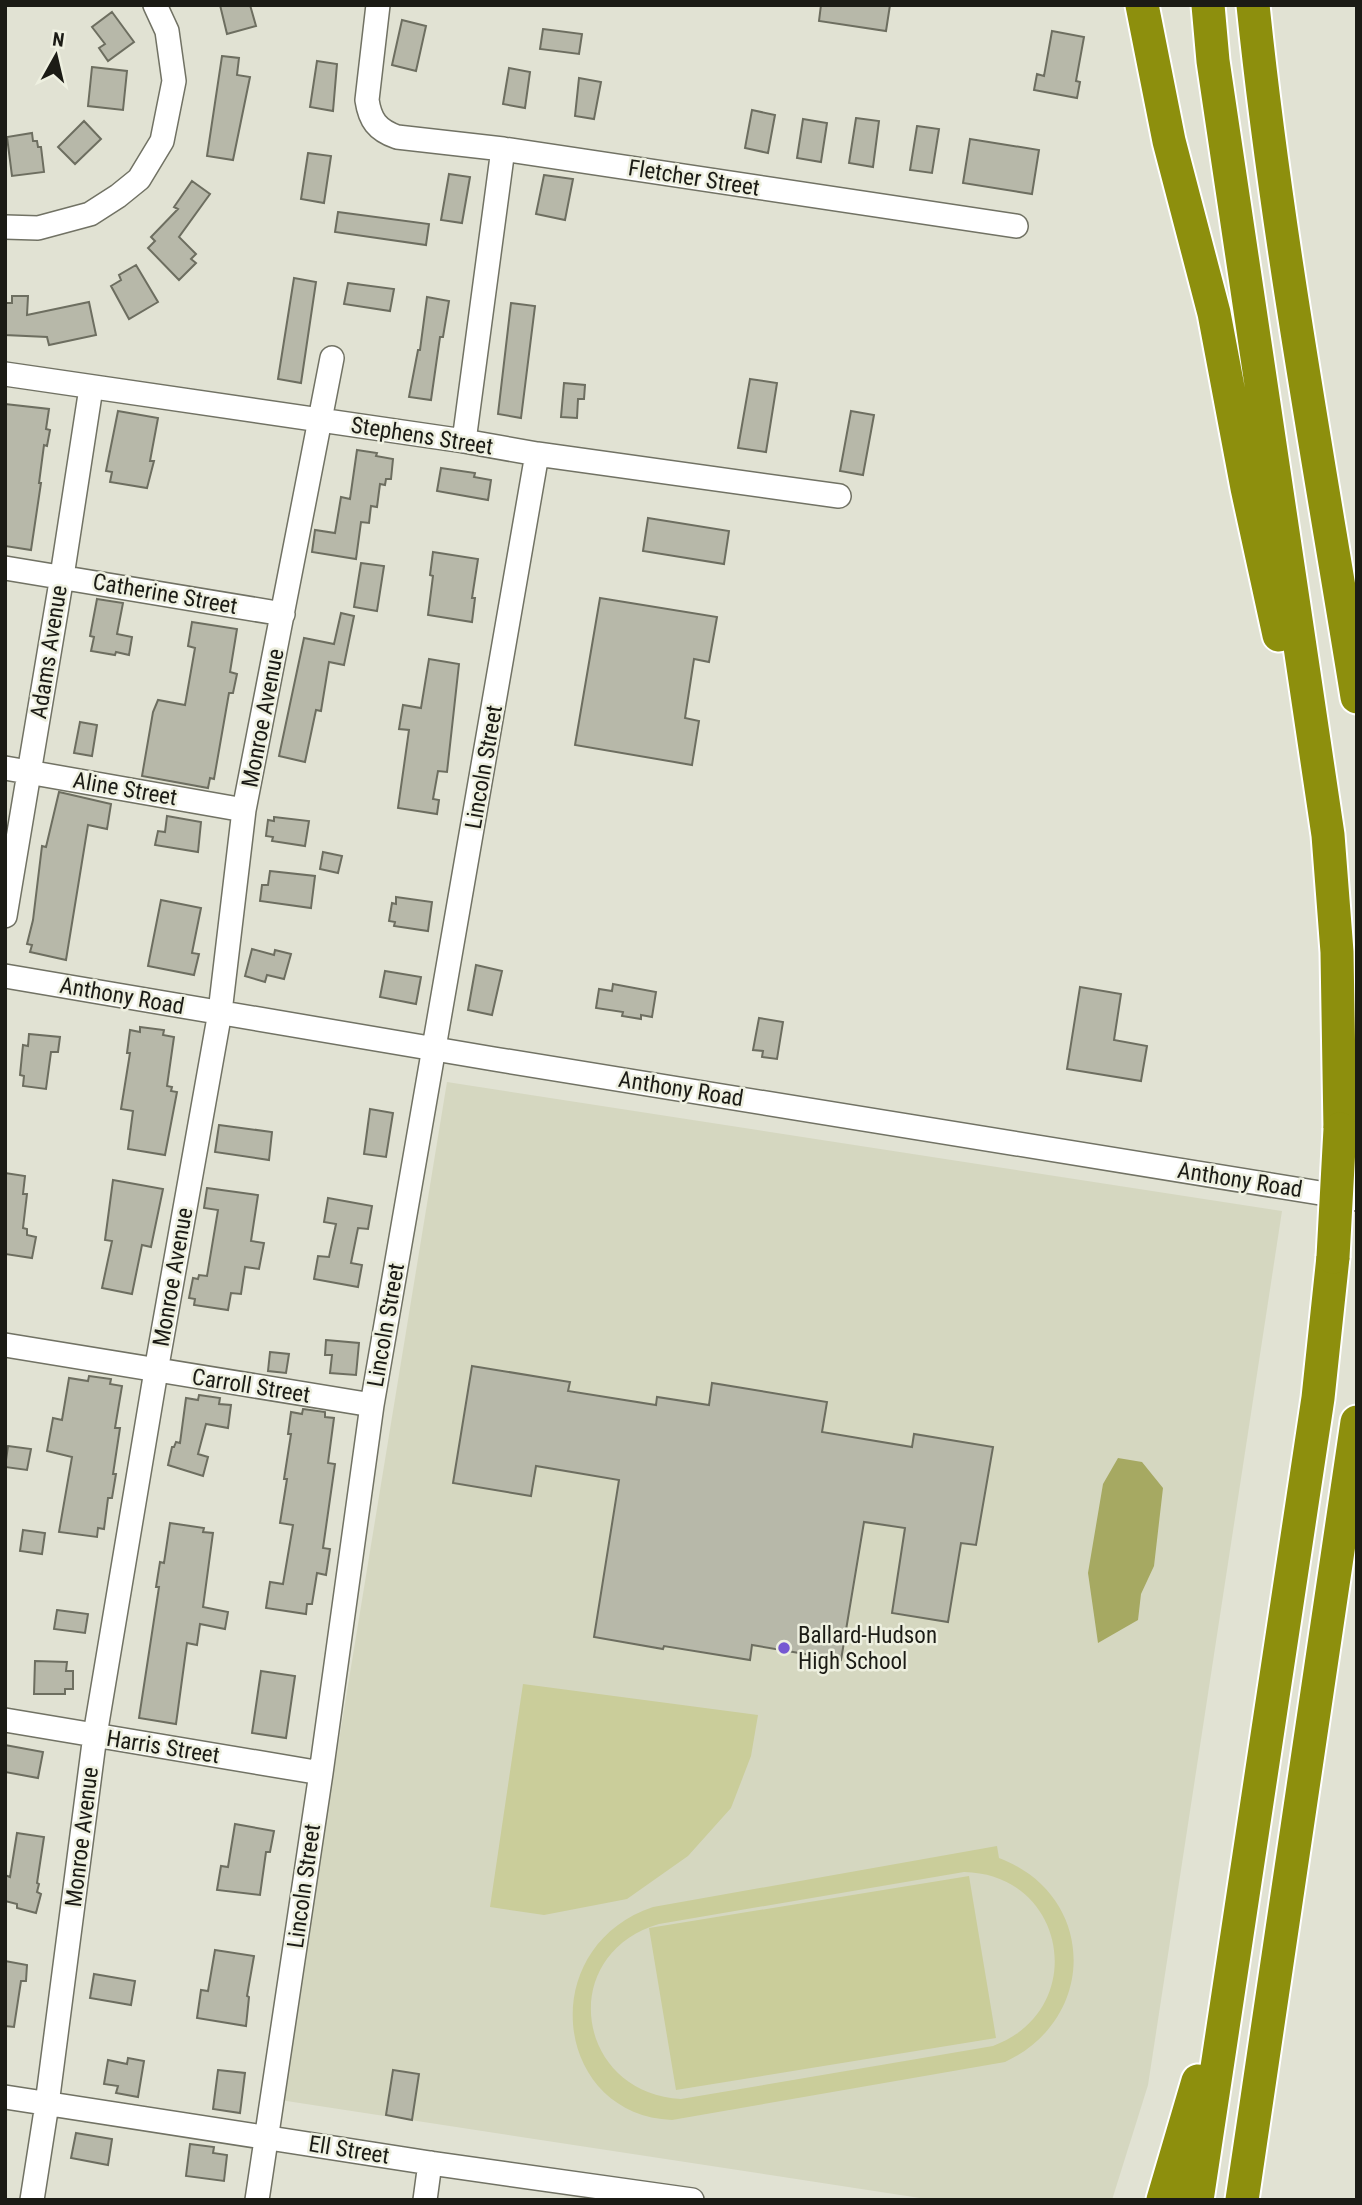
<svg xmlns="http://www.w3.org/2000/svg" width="1362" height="2205" font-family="'Roboto Condensed',sans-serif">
<rect width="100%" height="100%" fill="#e1e2d3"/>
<!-- built -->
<path fill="#d5d7c0" d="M447,1082L1282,1211L1148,2085L1112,2200H933L280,2100Z"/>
<!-- green -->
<path fill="#cacd9a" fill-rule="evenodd" d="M523,1684L758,1715L751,1756L731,1808L688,1856L627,1899L544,1915L490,1907Z
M997,1846L999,1858C1097,1895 1098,2019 1005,2062L672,2120C553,2115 534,1947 653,1907ZM964,1872C1067,1874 1090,2010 993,2046L681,2099C575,2093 556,1954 659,1924Z
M969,1876L996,2038L676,2090L649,1928Z"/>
<!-- water -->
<path fill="#a6a962" d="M1118,1458L1142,1462L1163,1488L1154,1566L1141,1594L1138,1620L1098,1643L1088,1573L1103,1484Z"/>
<!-- building -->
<path fill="#b7b8a9" stroke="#6d6e60" stroke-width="2" d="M220,5H250L256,26L227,34Z
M821,5H890L886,31L819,21Z
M112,12L134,42L108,61L99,48L105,44L92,27Z
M402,20L426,26L416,71L392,65Z
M543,29L582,34L579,54L540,49Z
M1052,31L1084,37L1076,81L1080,82L1077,98L1034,90L1037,74L1044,76Z
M222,56L239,58L237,75L250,77L233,160L207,156Z
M317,61L337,64L333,111L310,107Z
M92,67L127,71L123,110L88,106Z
M509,68L530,72L525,108L503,104Z
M579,78L601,82L594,119L575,116Z
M752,110L775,115L768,153L745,148Z
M856,118L879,121L873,167L849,163Z
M803,119L827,123L821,162L797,158Z
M84,121L101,139L75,164L58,147Z
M917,126L939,129L932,173L910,170Z
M32,133L33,141H37L38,147H41L44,172L12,176L7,137Z
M970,139L1039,150L1032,194L963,183Z
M308,153L331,156L324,203L301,199Z
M449,174L470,177L462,223L441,220Z
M544,175L573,179L565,220L536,214Z
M192,181L210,194L179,237L196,254L191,259L196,263L179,280L148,248L155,241L151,237L178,209L174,207Z
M338,212L429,224L426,245L335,232Z
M136,265L158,302L129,319L111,286L121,280L119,275Z
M294,278L316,282L301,383L278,379Z
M348,283L394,289L390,311L344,304Z
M12,296H28L27,315L89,302L96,335L49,345L47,337L5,335V303H12Z
M427,297L449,301L443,337H440L431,400L409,397L418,350H420Z
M511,303L535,306L521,418L498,414Z
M750,379L777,383L766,452L738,448Z
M564,383L585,385L584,399H578L577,418L561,417Z
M5,404L49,409L46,429L50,430L47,446L44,445L39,483H41L31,550L5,546Z
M118,411L158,418L150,461H154L147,488L110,482L112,472L106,471Z
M851,411L874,415L863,475L840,471Z
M357,450L377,453L376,456L393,459L391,479H386L385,485L380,484L377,507L371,506L369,523L361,522L356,559L312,552L315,530L335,533L341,497L350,499Z
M441,468L475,473L474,477L491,480L488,500L437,491Z
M648,518L729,531L724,564L643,551Z
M433,552L478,559L472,598H475L472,622L428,615L433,576L430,575Z
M361,563L384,566L377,611L354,607Z
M600,598L717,617L709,662L694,659L685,718L699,721L692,765L575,745Z
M97,599L123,603L117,634L132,637L129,655L116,652L115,655L91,651L94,637L90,636Z
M341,613L354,616L344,665L329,662L321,711L316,710L305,762L279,756L304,638L334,644Z
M192,622L237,629L230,672L237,674L233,693H229L214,779L210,778L208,788L142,776L153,712L158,700L185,705L195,648L188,646Z
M429,659L459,664L447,772L438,771L433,799L439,800L437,814L398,808L409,730L399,729L403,705L421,708Z
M80,722L97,725L92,756L74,753Z
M59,792L111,804L107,829L88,825L66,960L30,952L32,945L27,944L33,920L42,846L46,847Z
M167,816L201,822L198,852L155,845L158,831L165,832Z
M274,817L309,821L305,846L272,841L273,837L266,836L268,820L274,821Z
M323,852L342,856L338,873L320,869Z
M270,871L315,876L311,908L260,901L262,885H268Z
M396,897L432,902L428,931L394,926L395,922L389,921L392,903L396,904Z
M161,900L201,908L192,953L199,954L194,975L148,966Z
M252,949L274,955L275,950L291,954L284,979L267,975L265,982L245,976Z
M476,965L502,971L492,1015L468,1010Z
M385,971L421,977L416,1004L380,997Z
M613,984L656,992L652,1017L641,1015V1019L622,1016L623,1012L596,1008L599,989L612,991Z
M1080,987L1121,994L1114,1040L1147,1046L1141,1081L1067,1069Z
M759,1018L783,1022L777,1059L762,1057L763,1051L753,1050Z
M140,1027L164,1030L163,1035L174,1037L167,1086L172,1087L171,1091L177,1092L165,1155L128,1149L133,1111L121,1109L130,1053H127L130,1030L140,1032Z
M29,1034L60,1037L58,1052H51L46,1089L23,1086L24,1076L20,1075L23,1045L28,1046Z
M370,1109L393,1113L386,1157L364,1154Z
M219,1125L272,1132L269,1160L215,1152Z
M5,1173L25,1176L23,1194H27L23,1228L27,1229V1235L36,1237L32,1258L5,1254Z
M113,1180L163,1189L151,1247L142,1245L132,1294L102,1288L112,1241L105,1240Z
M207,1188L258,1195L251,1241L264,1243L259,1269L245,1267L241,1294L231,1293L228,1310L194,1305L195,1299L189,1298L193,1278L198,1279L199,1275L207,1276L218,1210L204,1208Z
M328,1198L372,1206L368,1229L358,1228L351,1263L362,1265L358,1287L314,1279L318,1256L329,1257L336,1224L324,1222Z
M326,1340L359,1343L356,1375L330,1373L332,1355H325Z
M270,1352L289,1354L286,1373L268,1371Z
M472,1366L570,1382L568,1391L656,1405L657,1397L709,1405L712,1383L827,1402L822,1432L912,1447L914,1434L993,1447L976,1545L961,1543L948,1622L892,1613L905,1528L864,1522L841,1660L752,1645L750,1660L664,1646L663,1649L594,1637L619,1480L536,1466L531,1496L453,1483Z
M89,1376L111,1379L110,1384L122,1386L115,1428H120L113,1474H116L112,1498H108L104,1529L98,1528L97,1537L59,1532L72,1457L47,1451L53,1418L62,1420L69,1378L88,1381Z
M199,1395L220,1398L219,1404L231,1405L228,1428L206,1424L198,1454L208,1457L203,1476L168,1465L172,1447H174L176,1442L180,1443L186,1398L198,1400Z
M303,1409L325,1412V1417L334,1418L328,1463L335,1464L323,1548L330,1549L326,1575L317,1573L312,1604H307L306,1614L266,1608L270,1582L283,1584L293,1525L280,1523L287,1479H284L291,1434H288L291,1412L302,1414Z
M8,1446L31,1449L27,1470L5,1467Z
M170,1523L204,1528L203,1532L213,1533L203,1607L228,1612L225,1629L200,1624L197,1645L187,1643L176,1724L139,1718L159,1587H156L160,1562L164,1563Z
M23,1530L45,1533L42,1554L20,1551Z
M57,1610L88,1614L85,1633L54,1629Z
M35,1661L67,1662L66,1671H73V1689H65V1694H34Z
M261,1671L295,1676L286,1738L252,1733Z
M5,1745L43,1752L38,1778L5,1772Z
M235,1824L274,1831L270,1852H266L260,1895L217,1890L221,1866L228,1867Z
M17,1833L44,1837L37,1883L39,1884L37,1892L41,1894L36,1913L17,1908V1904L5,1901V1875L10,1877Z
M215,1950L254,1956L247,1996L249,1997L246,2026L197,2018L201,1990L208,1991Z
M5,1961L27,1965L26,1981H21L14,2027L5,2026Z
M94,1974L135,1981L131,2005L90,1998Z
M128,2058L144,2061L138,2097L116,2093L118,2086L104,2084L108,2060L127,2064Z
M218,2070L245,2073L240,2113L213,2109Z
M393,2070L419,2074L412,2120L386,2115Z
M76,2133L112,2139L108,2165L71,2158Z
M190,2144L214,2147L213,2153L227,2155L224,2181L186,2176Z"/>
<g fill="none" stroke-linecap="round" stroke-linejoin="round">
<defs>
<path id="minor" d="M378,5L367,100C370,120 377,130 397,137L503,149L1016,226
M5,227L38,228L90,214L118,196L139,179L162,141L174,81L167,31L155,5
M5,374L464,441L537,454L839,496
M464,441L503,149
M5,568L283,614
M5,768L244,810
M5,916L62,576L91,388
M5,976L494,1059L1357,1199
M5,1345L372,1405
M5,1720L321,1773
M5,2097L430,2163L692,2200
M32,2200L47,2104L95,1735L156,1371L220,1012L244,810L332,358
M257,2200L321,1773L372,1405L537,454
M425,2200L430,2163"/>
<path id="highway" d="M1142,5L1169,141L1214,313L1247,488L1279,635
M1208,5L1213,61L1328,835L1337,952L1340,1129
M1253,5C1277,237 1320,467 1357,697
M1163,2200L1198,2081
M1197,2200L1318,1398L1333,1257
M1242,2200L1357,1422"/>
</defs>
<!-- minor casing -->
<use href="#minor" stroke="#717264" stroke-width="26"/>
<!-- highway casing -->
<use href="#highway" stroke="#fff" stroke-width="37"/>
<!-- minor -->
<use href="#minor" stroke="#fff" stroke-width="23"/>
<!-- highway -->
<use href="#highway" stroke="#8d8f0d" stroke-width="33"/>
<defs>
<path id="highway-bridge" d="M1333,1257L1340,1129"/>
</defs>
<!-- highway-bridge casing -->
<use href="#highway-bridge" stroke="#fff" stroke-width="37" stroke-linecap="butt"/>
<!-- highway-bridge -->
<use href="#highway-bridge" stroke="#8d8f0d" stroke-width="33"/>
</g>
<!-- markers -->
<circle fill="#7658d2" stroke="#eef0e0" stroke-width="2.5" cx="784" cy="1648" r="7"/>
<g text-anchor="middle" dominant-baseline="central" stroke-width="5" stroke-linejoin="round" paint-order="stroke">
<!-- street labels -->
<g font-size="23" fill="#1b1b15" stroke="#eef0e0">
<text transform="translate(694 178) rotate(9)">Fletcher Street</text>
<text transform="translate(422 436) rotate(9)">Stephens Street</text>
<text transform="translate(165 594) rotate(10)">Catherine Street</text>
<text transform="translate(49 652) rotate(-81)">Adams Avenue</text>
<text transform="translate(263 718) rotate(-79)">Monroe Avenue</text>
<text transform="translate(484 767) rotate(-80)">Lincoln Street</text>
<text transform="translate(125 789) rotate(10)">Aline Street</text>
<text transform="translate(122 996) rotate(10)">Anthony Road</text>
<text transform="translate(681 1089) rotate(9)">Anthony Road</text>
<text transform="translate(1240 1180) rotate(9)">Anthony Road</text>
<text transform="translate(173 1277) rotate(-80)">Monroe Avenue</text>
<text transform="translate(386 1325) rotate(-80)">Lincoln Street</text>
<text transform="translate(251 1386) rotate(9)">Carroll Street</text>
<text transform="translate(163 1747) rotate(9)">Harris Street</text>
<text transform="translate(82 1837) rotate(-83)">Monroe Avenue</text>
<text transform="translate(304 1886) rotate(-82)">Lincoln Street</text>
<text transform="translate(349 2150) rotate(9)">Ell Street</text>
</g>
<!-- poi labels -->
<g font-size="23" fill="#1b1b15" stroke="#eef0e0" text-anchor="start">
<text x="798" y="1635">Ballard-Hudson<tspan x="798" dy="26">High School</tspan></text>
</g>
</g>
<!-- border -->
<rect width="1362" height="2205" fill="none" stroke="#1b1b15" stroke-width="14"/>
<!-- north arrow -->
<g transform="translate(56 56) rotate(8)" stroke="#eef0e0" stroke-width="5" paint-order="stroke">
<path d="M0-5L12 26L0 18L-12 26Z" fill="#1b1b15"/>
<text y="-10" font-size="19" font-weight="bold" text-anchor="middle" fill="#1b1b15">N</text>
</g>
</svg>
